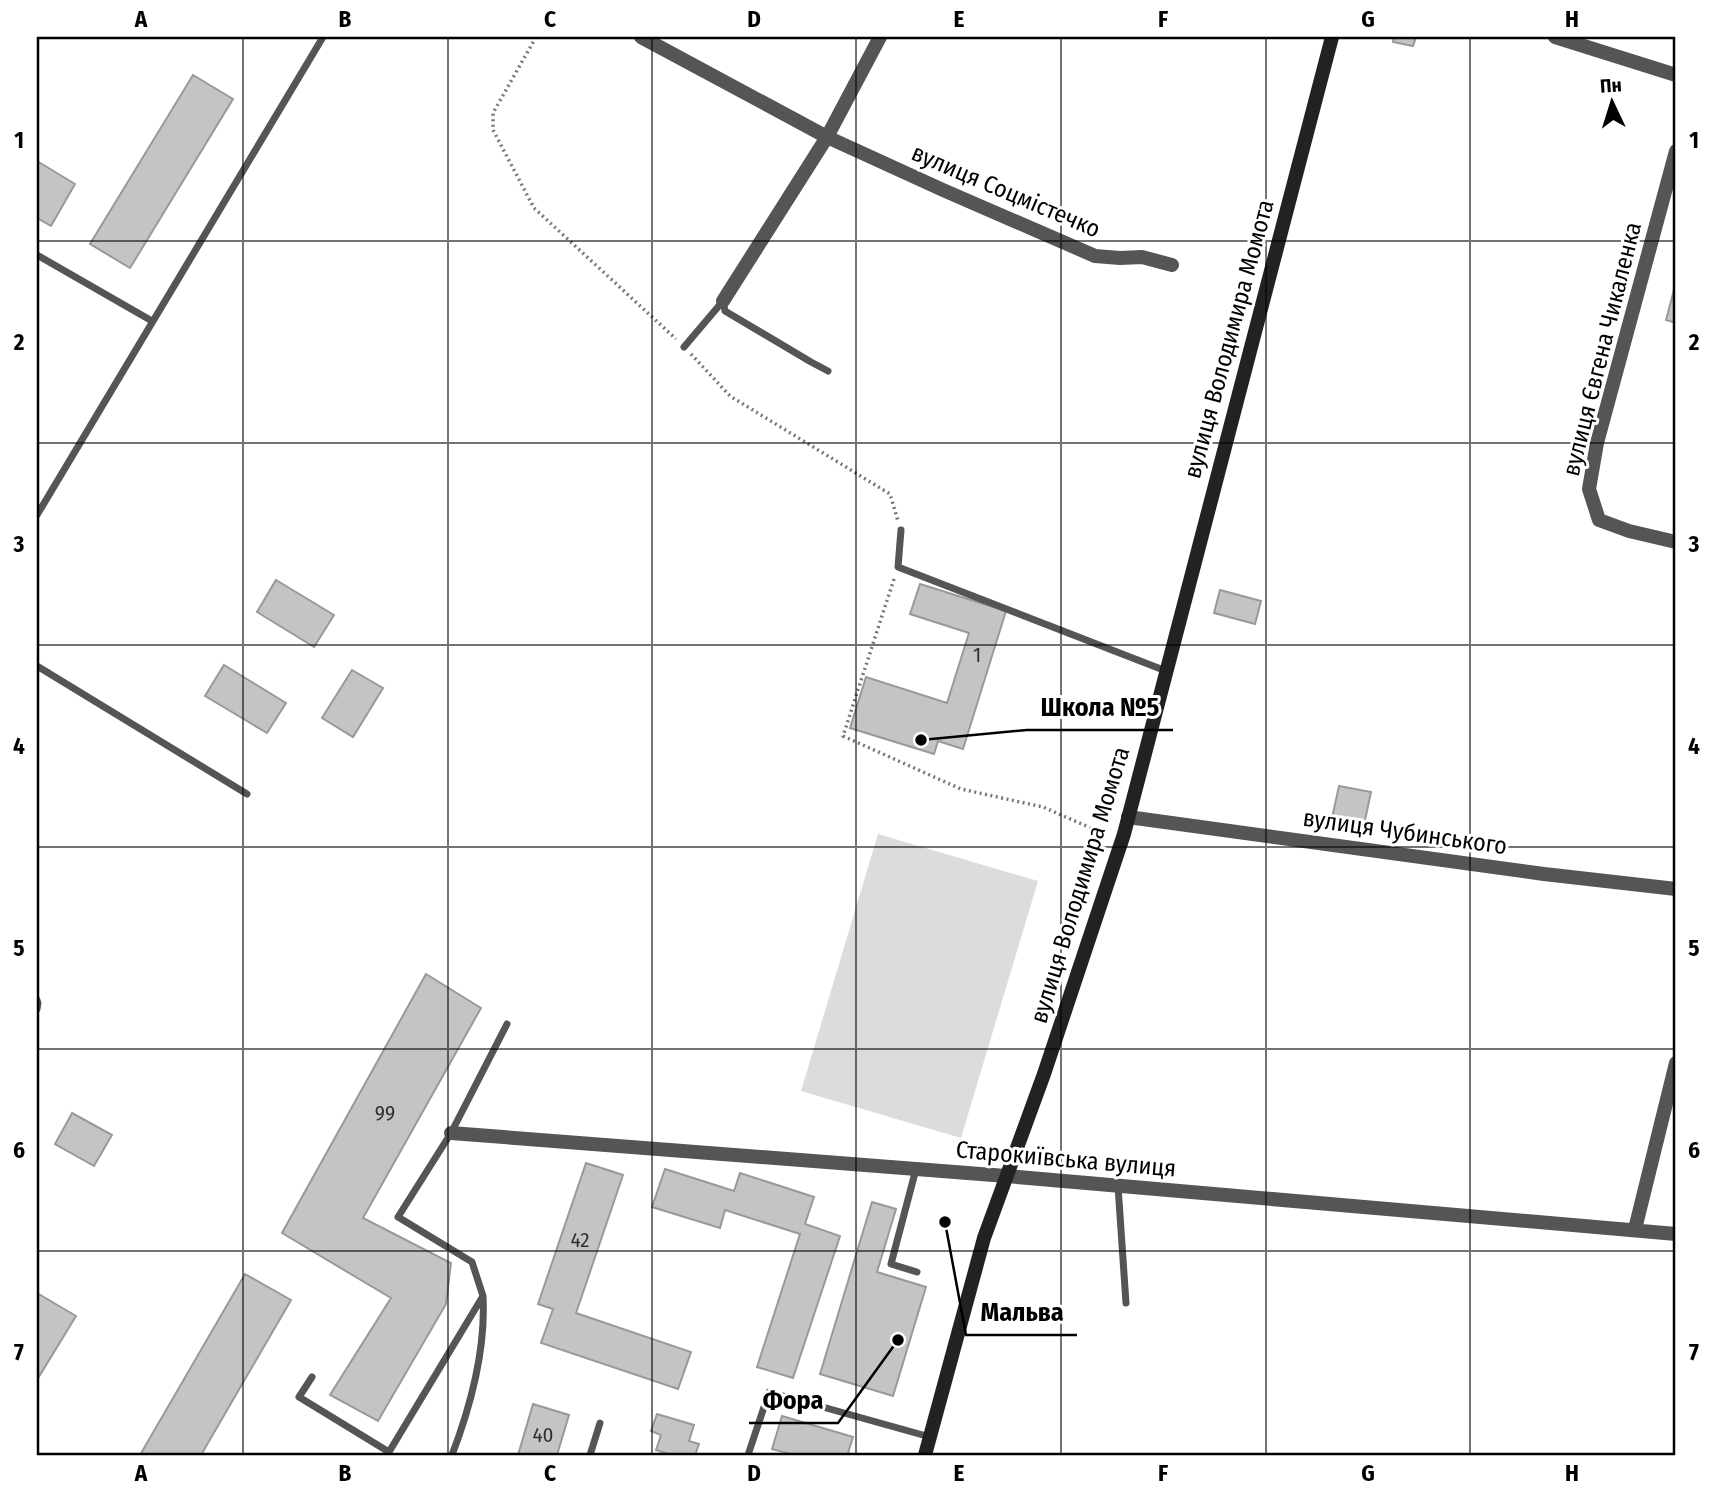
<svg xmlns="http://www.w3.org/2000/svg" width="1713" height="1492" font-family="'Fira Sans Condensed',sans-serif">
<rect width="100%" height="100%" fill="#fff"/>
<!-- green -->
<path fill="#dcdcdc" d="M878,834L1038,881L961,1138L801,1091Z"/>
<!-- building -->
<path fill="#c4c4c4" stroke="#999" stroke-width="2" d="M1394,37H1416L1413,46L1393,42Z
M193,75L233,99L130,268L90,244Z
M37,161L75,184L51,226L37,218Z
M1676,282V323L1666,320Z
M276,580L334,615L314,647L257,612Z
M920,584L1006,611L963,749L938,741L934,754L850,728L866,677L947,703L969,633L910,614Z
M1220,590L1261,601L1255,624L1214,613Z
M224,665L286,703L267,733L205,696Z
M352,670L383,688L353,737L322,718Z
M1339,786L1371,792L1364,825L1332,818Z
M426,974L481,1008L363,1218L451,1263L446,1304L378,1421L330,1395L391,1298L282,1233Z
M72,1113L112,1135L94,1166L55,1144Z
M586,1163L623,1175L576,1313L691,1352L678,1389L541,1343L553,1309L538,1304Z
M665,1169L734,1191L740,1173L814,1197L805,1224L840,1236L793,1378L757,1367L800,1234L725,1210L720,1228L652,1207Z
M872,1202L896,1209L877,1272L926,1287L893,1396L820,1374Z
M245,1274L291,1300L201,1455H140Z
M37,1293L76,1316L37,1380Z
M533,1404L569,1415L557,1455H518Z
M657,1414L694,1425L689,1441L699,1444L695,1455H672L656,1450L661,1435L651,1431Z
M782,1416L853,1437L848,1453L855,1455H794L772,1449Z"/>
<g fill="none" stroke-linecap="round" stroke-linejoin="round">
<!-- path -->
<path stroke="#777" stroke-width="3.5" stroke-dasharray="2 3.5" stroke-linecap="butt" d="M536,37L493,113V130L534,208L676,339
M691,354L730,396L890,494L898,521
M894,579L843,736L961,789L1043,807L1109,836"/>
<!-- lane -->
<path stroke="#555" stroke-width="7" d="M37,255L152,321
M723,301L725,311L811,362L828,371
M684,347L723,301
M37,515L323,37
M901,530L898,567L1166,671
M37,666L247,794
M37,1000L38,1003L37,1009
M916,1169L891,1264L917,1272
M1118,1186L1126,1303
M312,1377L299,1397L389,1452L483,1296L472,1262L398,1217L451,1133L507,1024
M452,1455C471,1405 486,1350 483,1296
M590,1455L600,1423
M748,1455L769,1392L930,1437"/>
<!-- street -->
<path stroke="#555" stroke-width="14" d="M641,37L827,137L943,190L1095,256L1120,258L1142,257L1172,265
M1555,37L1676,75
M1676,151L1597,443L1589,489L1599,520L1629,531L1676,542
M723,301L827,137L880,37
M1128,817L1544,874L1676,889
M451,1133L1006,1176L1676,1234
M1635,1229L1676,1063"/>
<!-- secondary -->
<path stroke="#222" stroke-width="14" d="M925,1455L984,1238L1044,1074L1124,834L1332,37"/>
</g>
<!-- grid -->
<path fill="none" stroke="#000" stroke-width="2" stroke-opacity="0.55" d="M243,37V1455M448,37V1455M652,37V1455M856,37V1455M1061,37V1455M1266,37V1455M1470,37V1455M37,241H1676M37,443H1676M37,645H1676M37,847H1676M37,1049H1676M37,1251H1676"/>
<g text-anchor="middle" dominant-baseline="central" stroke-width="6" stroke-linejoin="round" paint-order="stroke">
<!-- number labels -->
<g font-size="21" fill="#313131">
<text x="977" y="655">1</text>
<text x="385" y="1113">99</text>
<text x="580" y="1240">42</text>
<text x="543" y="1435">40</text>
</g>
<!-- street labels -->
<g font-size="24" fill="#000" stroke="#fff">
<text transform="translate(1006 191) rotate(23)">вулиця Соцмістечко</text>
<text transform="translate(1229 339) rotate(-75)">вулиця Володимира Момота</text>
<text transform="translate(1602 349) rotate(-76)">вулиця Євгена Чикаленка</text>
<text transform="translate(1405 832) rotate(8)">вулиця Чубинського</text>
<text transform="translate(1080 885) rotate(-73)">вулиця Володимира Момота</text>
<text transform="translate(1066 1159) rotate(5)">Старокиївська вулиця</text>
</g>
</g>
<!-- callouts -->
<path fill="none" stroke="#000" stroke-width="2.5" d="M921 740L1027 730H1173M945 1222L966 1335H1077M898 1340L838 1423H749"/>
<g fill="#000" stroke="#fff" stroke-width="2.5">
<circle cx="921" cy="740" r="7"/>
<circle cx="945" cy="1222" r="7"/>
<circle cx="898" cy="1340" r="7"/>
</g>
<g font-size="26" text-anchor="middle" font-weight="bold" fill="#000" stroke="#fff" stroke-width="6" stroke-linejoin="round" paint-order="stroke">
<text x="1100" y="716">Школа №5</text>
<text x="1022" y="1321">Мальва</text>
<text x="793" y="1409">Фора</text>
</g>
<!-- border -->
<rect width="1713" height="1492" fill="none" stroke="#ffffff" stroke-width="77"/>
<!-- north arrow -->
<g transform="translate(1612 102) rotate(356)" stroke="#ffffff" stroke-width="5" paint-order="stroke">
<path d="M0-5L12 26L0 18L-12 26Z" fill="#000000"/>
<text y="-10" font-size="19" font-weight="bold" text-anchor="middle" fill="#000000">Пн</text>
</g>
<rect x="38" y="38" width="1636" height="1416" fill="none" stroke="#000" stroke-width="2.5"/>
<g font-size="23" text-anchor="middle" font-weight="bold" fill="#000">
<text x="141" y="27">A</text>
<text x="345" y="27">B</text>
<text x="550" y="27">C</text>
<text x="754" y="27">D</text>
<text x="959" y="27">E</text>
<text x="1163" y="27">F</text>
<text x="1368" y="27">G</text>
<text x="1572" y="27">H</text>
<text x="19" y="148">1</text>
<text x="1694" y="148">1</text>
<text x="19" y="350">2</text>
<text x="1694" y="350">2</text>
<text x="19" y="552">3</text>
<text x="1694" y="552">3</text>
<text x="19" y="754">4</text>
<text x="1694" y="754">4</text>
<text x="19" y="956">5</text>
<text x="1694" y="956">5</text>
<text x="19" y="1158">6</text>
<text x="1694" y="1158">6</text>
<text x="19" y="1360">7</text>
<text x="1694" y="1360">7</text>
<text x="141" y="1481">A</text>
<text x="345" y="1481">B</text>
<text x="550" y="1481">C</text>
<text x="754" y="1481">D</text>
<text x="959" y="1481">E</text>
<text x="1163" y="1481">F</text>
<text x="1368" y="1481">G</text>
<text x="1572" y="1481">H</text>
</g>
</svg>
